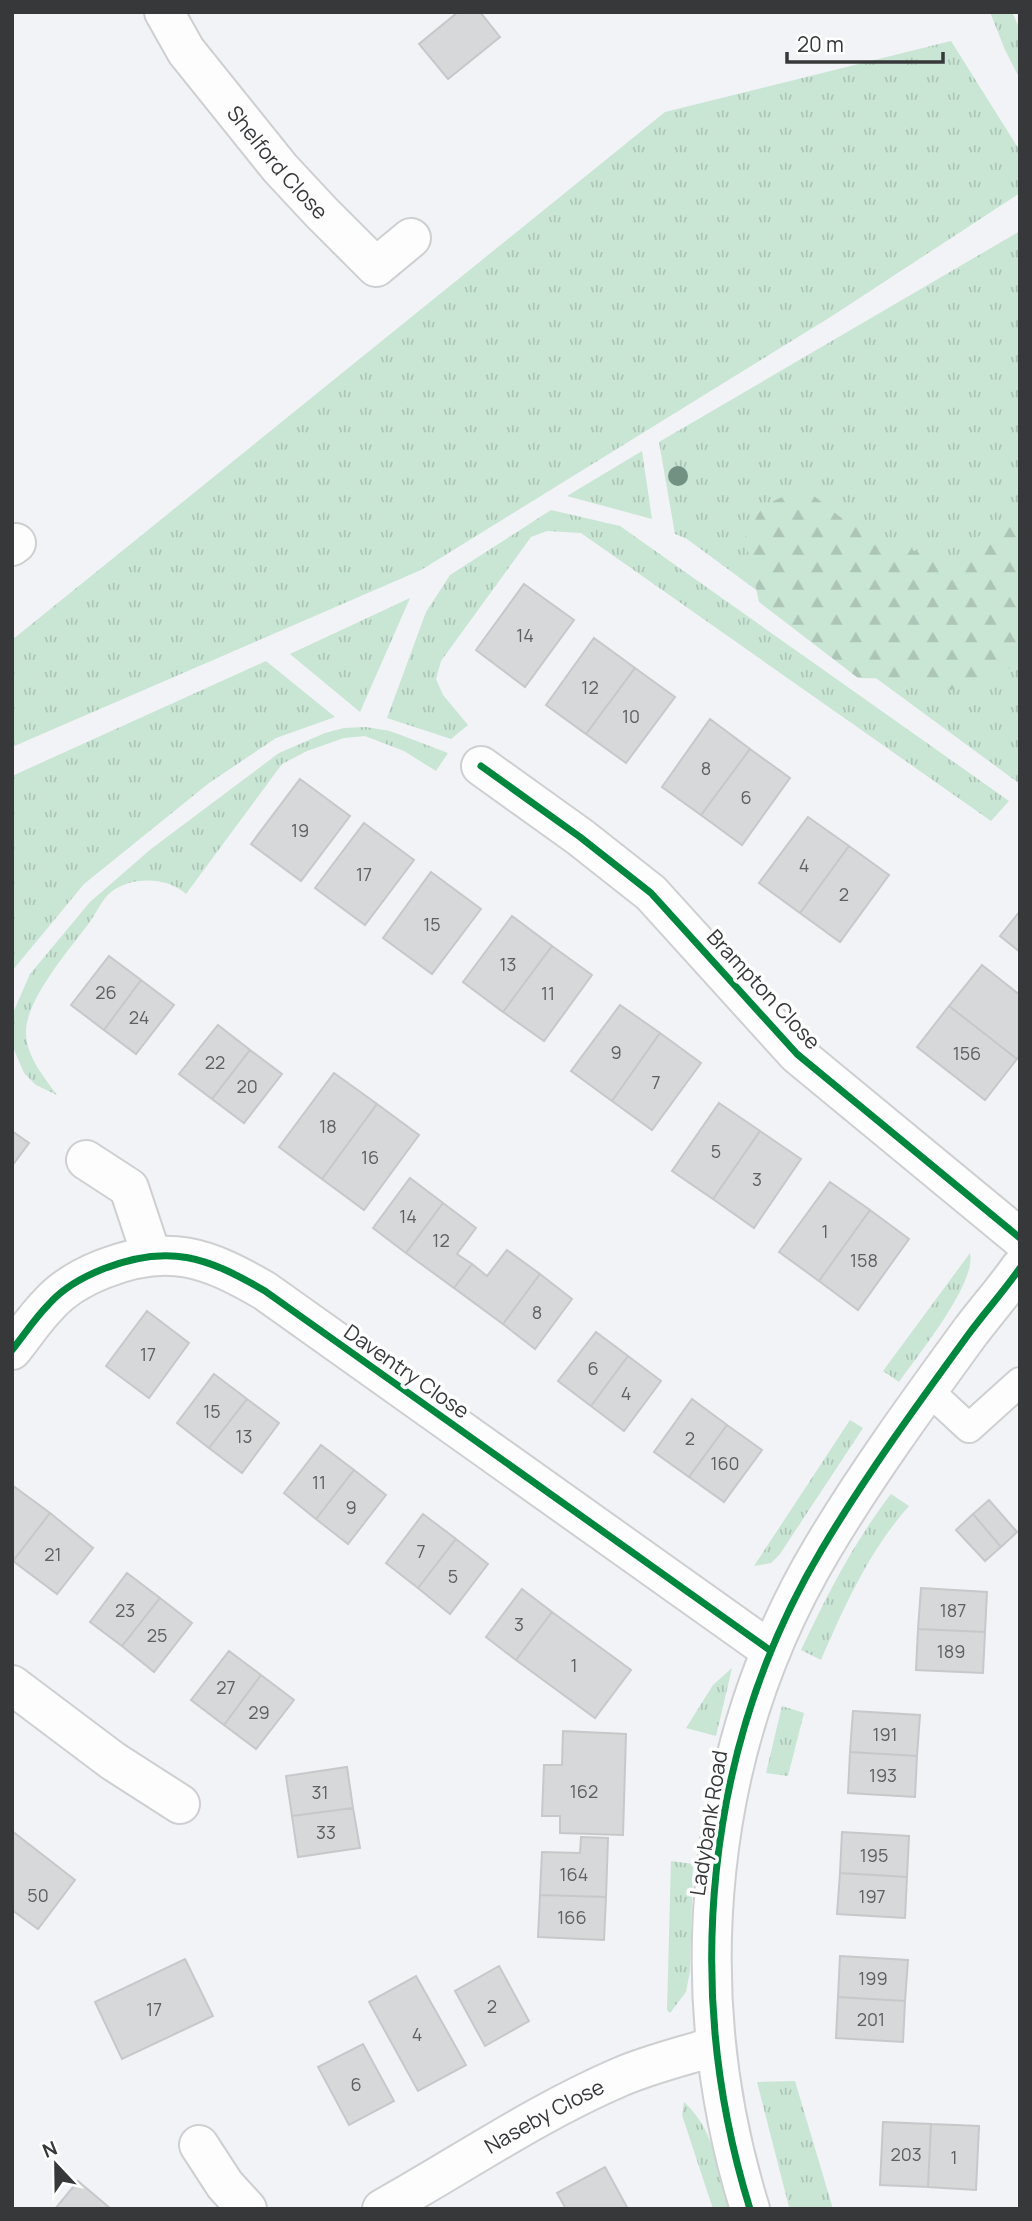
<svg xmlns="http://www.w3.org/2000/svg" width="1032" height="2221" font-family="Manrope,sans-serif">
<defs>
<pattern id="grass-tufts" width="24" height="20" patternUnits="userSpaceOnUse" patternTransform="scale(1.75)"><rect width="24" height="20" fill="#c9e5d4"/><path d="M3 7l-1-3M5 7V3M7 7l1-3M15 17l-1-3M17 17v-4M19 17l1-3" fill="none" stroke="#adc5b7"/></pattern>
<pattern id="forest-firs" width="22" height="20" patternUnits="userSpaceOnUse" patternTransform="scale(1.75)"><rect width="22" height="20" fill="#c9e5d4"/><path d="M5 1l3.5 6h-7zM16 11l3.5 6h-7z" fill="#adc5b7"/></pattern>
</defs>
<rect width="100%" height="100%" fill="#f1f3f6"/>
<!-- grass -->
<path fill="url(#grass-tufts)" d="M990,12H1012L1020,30V79L1005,50Z
M951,41L1020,151V193L832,316L421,570L12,747V640L665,112Z
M1020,231V784L687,539L675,534L659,442Z
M642,451L652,519L567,496Z
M551,510L620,526L1009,801L991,821L581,533L547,531L531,537L441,661L436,679L443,695L468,725L451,739L387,718L426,612L450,575Z
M410,598L360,712L290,654Z
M266,661L335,717L276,738L209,783L84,884L12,971V776Z
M366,727L390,731L448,753L436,771L404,751L365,736L344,738L307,751L282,764L186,894C167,877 132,876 111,892C102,899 96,914 89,923C70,949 24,1001 26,1034C27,1057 44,1077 57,1095L36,1085L24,1073L12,1045V1015L30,974L90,902L151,849L279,753L325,733L344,728Z
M970,1253C977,1283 917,1356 899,1382L883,1371Z
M850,1420L863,1428L780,1554L771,1563L754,1566Z
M891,1494L909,1506C869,1551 845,1605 821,1660L801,1650C827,1595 854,1542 891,1494Z
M732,1668L716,1736L686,1728L713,1685Z
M782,1706L804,1713L788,1776L766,1773Z
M671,1861L693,1864L690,1971L686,1992L670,2013L667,2010Z
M795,2081L833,2209L789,2207L757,2082Z
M684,2102C714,2129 719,2172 730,2209H713L682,2115Z"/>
<!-- forest -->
<path fill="url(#forest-firs)" d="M803,487L840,517L896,545L950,562L988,528L1020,514V656L1003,675L951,690L917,679L858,678L759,602L745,537L763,506Z"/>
<!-- building -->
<path fill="#d7d8d9" stroke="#c7c8ca" stroke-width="2" d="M458,12H480L500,37L448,79L419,44Z
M524,584L574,620L525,687L476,650Z
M594,638L635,668L586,734L546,705Z
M635,668L675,697L626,763L586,734Z
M710,719L750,749L701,815L662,787Z
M750,749L790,778L742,845L701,815Z
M300,779L350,816L301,881L251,844Z
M808,817L849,846L800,913L759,883Z
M364,823L414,860L365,925L315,888Z
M849,846L889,875L840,942L800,913Z
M431,872L481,909L432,974L383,938Z
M1020,911V952L1000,936Z
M512,916L552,946L503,1012L463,982Z
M552,946L592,975L544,1041L503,1012Z
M109,956L141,980L104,1030L71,1005Z
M982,965L1020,995V1056L1017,1059L949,1006Z
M141,980L174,1005L136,1054L104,1030Z
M620,1005L660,1033L612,1101L571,1071Z
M949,1006L1017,1059L985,1100L917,1047Z
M218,1025L250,1050L212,1099L179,1074Z
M660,1033L701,1063L652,1130L612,1101Z
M250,1050L282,1074L244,1123L212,1099Z
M334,1073L377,1104L322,1179L279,1147Z
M719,1103L760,1131L713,1199L672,1171Z
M377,1104L419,1135L364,1210L322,1179Z
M12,1131L29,1143L12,1166Z
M760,1131L801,1159L754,1228L713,1199Z
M410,1178L443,1203L406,1253L373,1228Z
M830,1182L870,1210L819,1281L779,1252Z
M443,1203L476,1228L457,1254L472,1264L454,1288L406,1253Z
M870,1210L909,1239L858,1310L819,1281Z
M507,1250L540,1274L503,1324L454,1288L472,1264L487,1276Z
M540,1274L572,1299L535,1349L503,1324Z
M147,1311L189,1343L149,1398L106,1366Z
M596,1332L628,1356L591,1406L558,1381Z
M628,1356L661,1381L624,1431L591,1406Z
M214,1374L247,1399L209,1448L177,1423Z
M247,1399L279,1423L242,1473L209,1448Z
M692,1399L727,1425L689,1477L654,1452Z
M727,1425L762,1450L724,1502L689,1477Z
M321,1445L354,1470L316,1519L284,1493Z
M354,1470L386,1495L348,1544L316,1519Z
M12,1485L50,1513L13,1561L12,1560Z
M989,1500L1017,1532L1001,1547L973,1514Z
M50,1513L93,1548L57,1594L13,1561Z
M423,1514L456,1539L418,1588L386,1563Z
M973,1514L1001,1547L985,1561L956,1530Z
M456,1539L488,1564L450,1614L418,1588Z
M127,1573L160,1598L122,1646L90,1622Z
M921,1588L987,1592L985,1632L918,1629Z
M522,1589L552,1612L516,1660L486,1637Z
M160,1598L192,1623L154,1672L122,1646Z
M552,1612L631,1670L595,1718L516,1660Z
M918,1629L985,1632L983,1673L916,1670Z
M229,1651L261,1675L224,1725L191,1700Z
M261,1675L294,1700L256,1749L224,1725Z
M853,1711L920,1715L917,1756L850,1752Z
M563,1731L626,1734L623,1835L560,1833V1816H542L544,1765H562Z
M850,1752L917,1756L915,1797L848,1793Z
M347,1767L353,1808L292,1816L286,1776Z
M353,1808L360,1848L298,1857L292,1816Z
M12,1831L75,1880L38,1929L12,1910Z
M842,1832L909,1836L907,1877L840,1873Z
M581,1837L608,1838L606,1897L540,1895L542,1852L580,1853Z
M840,1873L907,1877L905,1918L837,1914Z
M540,1895L606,1897L604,1940L538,1937Z
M840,1956L908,1960L905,2001L838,1997Z
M185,1959L213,2016L122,2059L95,2002Z
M499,1966L529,2021L485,2046L455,1991Z
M416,1976L466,2065L418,2091L369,2002Z
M838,1997L905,2001L903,2042L836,2038Z
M363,2044L394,2101L349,2125L318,2067Z
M883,2122L931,2124L928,2187L880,2185Z
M931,2124L979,2126L976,2190L928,2187Z
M605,2167L628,2209H566L557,2193Z
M78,2181L111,2209H55Z"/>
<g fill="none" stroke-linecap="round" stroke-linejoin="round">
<defs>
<path id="service" d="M928,1390L969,1428L1020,1382"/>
<g id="minor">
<path id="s1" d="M164,12L186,51L280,168L321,212L376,267L411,238"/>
<path d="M12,546L16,543"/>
<path d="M481,766L580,837L651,893L797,1054L1020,1238"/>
<path d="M86,1160L129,1188L151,1254"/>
<path d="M12,1350C24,1335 35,1318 49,1304C63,1288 83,1277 103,1269C168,1243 207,1257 265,1291L771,1651"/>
<path d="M12,1685L113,1761L180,1804"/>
<path d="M199,2145L225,2185L247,2209"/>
<path id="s2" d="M382,2209C461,2165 536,2113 620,2077C650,2064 684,2056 716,2046"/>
</g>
<path id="tertiary" d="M750,2209C682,1990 704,1747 822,1549C866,1475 917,1405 968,1335C985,1312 1004,1291 1020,1268"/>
</defs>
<!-- service casing -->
<use href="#service" stroke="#cdcfd1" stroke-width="32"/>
<!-- minor casing -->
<use href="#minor" stroke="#cdcfd1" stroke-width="42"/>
<!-- tertiary casing -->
<use href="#tertiary" stroke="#cdcfd1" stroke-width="42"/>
<!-- service -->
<use href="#service" stroke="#fdfdfe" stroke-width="28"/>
<!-- minor -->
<use href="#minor" stroke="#fdfdfe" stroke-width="38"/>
<!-- tertiary -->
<use href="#tertiary" stroke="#fdfdfe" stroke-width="38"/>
<defs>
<path id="cycleway" d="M481,766L580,837L651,893L797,1054L1020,1238
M12,1350C24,1335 35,1318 49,1304C63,1288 83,1277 103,1269C168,1243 207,1257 265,1291L771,1651
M750,2209C682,1990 704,1747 822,1549C866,1475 917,1405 968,1335C985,1312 1004,1291 1020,1268"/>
</defs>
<!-- cycleway casing -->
<use href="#cycleway" stroke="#fff" stroke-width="11"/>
<!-- cycleway -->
<use href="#cycleway" stroke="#00873e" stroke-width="7"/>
</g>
<!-- trees -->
<circle fill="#739183" cx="678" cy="476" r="10"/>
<g text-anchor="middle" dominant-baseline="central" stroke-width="7" stroke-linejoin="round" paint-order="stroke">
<!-- number labels -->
<g font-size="18" fill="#5f6062">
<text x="525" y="635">14</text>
<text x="590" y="687">12</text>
<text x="631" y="716">10</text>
<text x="706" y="768">8</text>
<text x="746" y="797">6</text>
<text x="300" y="830">19</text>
<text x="804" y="865">4</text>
<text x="364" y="874">17</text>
<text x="844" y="894">2</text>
<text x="432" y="924">15</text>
<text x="508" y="964">13</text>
<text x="106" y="992">26</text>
<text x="548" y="993">11</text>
<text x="139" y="1017">24</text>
<text x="616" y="1052">9</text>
<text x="967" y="1053">156</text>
<text x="215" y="1062">22</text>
<text x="656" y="1082">7</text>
<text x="247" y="1086">20</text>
<text x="328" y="1126">18</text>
<text x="716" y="1151">5</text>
<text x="370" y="1157">16</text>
<text x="757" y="1179">3</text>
<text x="408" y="1216">14</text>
<text x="825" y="1231">1</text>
<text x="441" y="1240">12</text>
<text x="864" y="1260">158</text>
<text x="537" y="1312">8</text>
<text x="148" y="1354">17</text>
<text x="593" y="1368">6</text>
<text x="626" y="1393">4</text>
<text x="212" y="1411">15</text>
<text x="244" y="1436">13</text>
<text x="690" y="1438">2</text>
<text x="725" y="1463">160</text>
<text x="319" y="1482">11</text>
<text x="351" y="1507">9</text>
<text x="421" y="1551">7</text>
<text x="53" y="1554">21</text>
<text x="453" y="1576">5</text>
<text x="125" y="1610">23</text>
<text x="953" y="1610">187</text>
<text x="519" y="1624">3</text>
<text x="157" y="1635">25</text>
<text x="951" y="1651">189</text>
<text x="574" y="1665">1</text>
<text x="226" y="1687">27</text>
<text x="259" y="1712">29</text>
<text x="885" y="1734">191</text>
<text x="883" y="1775">193</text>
<text x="584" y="1791">162</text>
<text x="320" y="1792">31</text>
<text x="326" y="1832">33</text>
<text x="874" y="1855">195</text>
<text x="574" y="1874">164</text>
<text x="38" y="1895">50</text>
<text x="872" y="1896">197</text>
<text x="572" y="1917">166</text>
<text x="873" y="1978">199</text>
<text x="492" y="2006">2</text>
<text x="154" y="2009">17</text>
<text x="871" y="2019">201</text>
<text x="417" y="2034">4</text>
<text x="356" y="2084">6</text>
<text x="906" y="2154">203</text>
<text x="954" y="2157">1</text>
</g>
<!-- street labels -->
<g font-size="21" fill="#37383a" stroke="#fff">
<text stroke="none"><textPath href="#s1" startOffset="189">Shelford Close</textPath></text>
<text transform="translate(764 989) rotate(47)">Brampton Close</text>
<text transform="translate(407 1371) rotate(35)">Daventry Close</text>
<text transform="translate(708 1823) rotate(-81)">Ladybank Road</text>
<text stroke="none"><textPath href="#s2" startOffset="187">Naseby Close</textPath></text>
</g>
</g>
<!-- border -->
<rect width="1032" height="2221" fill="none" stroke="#37383a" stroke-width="28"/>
<!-- north arrow -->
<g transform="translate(56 2165) rotate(338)" stroke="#ffffff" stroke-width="5" paint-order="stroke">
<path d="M0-5L12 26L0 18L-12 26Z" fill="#37383a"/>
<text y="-10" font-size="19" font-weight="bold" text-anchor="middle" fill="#37383a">N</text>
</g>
<!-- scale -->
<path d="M787 52v10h156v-10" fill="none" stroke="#37383a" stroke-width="3.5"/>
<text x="797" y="52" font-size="21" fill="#37383a" stroke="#ffffff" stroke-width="5" paint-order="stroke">20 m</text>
</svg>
